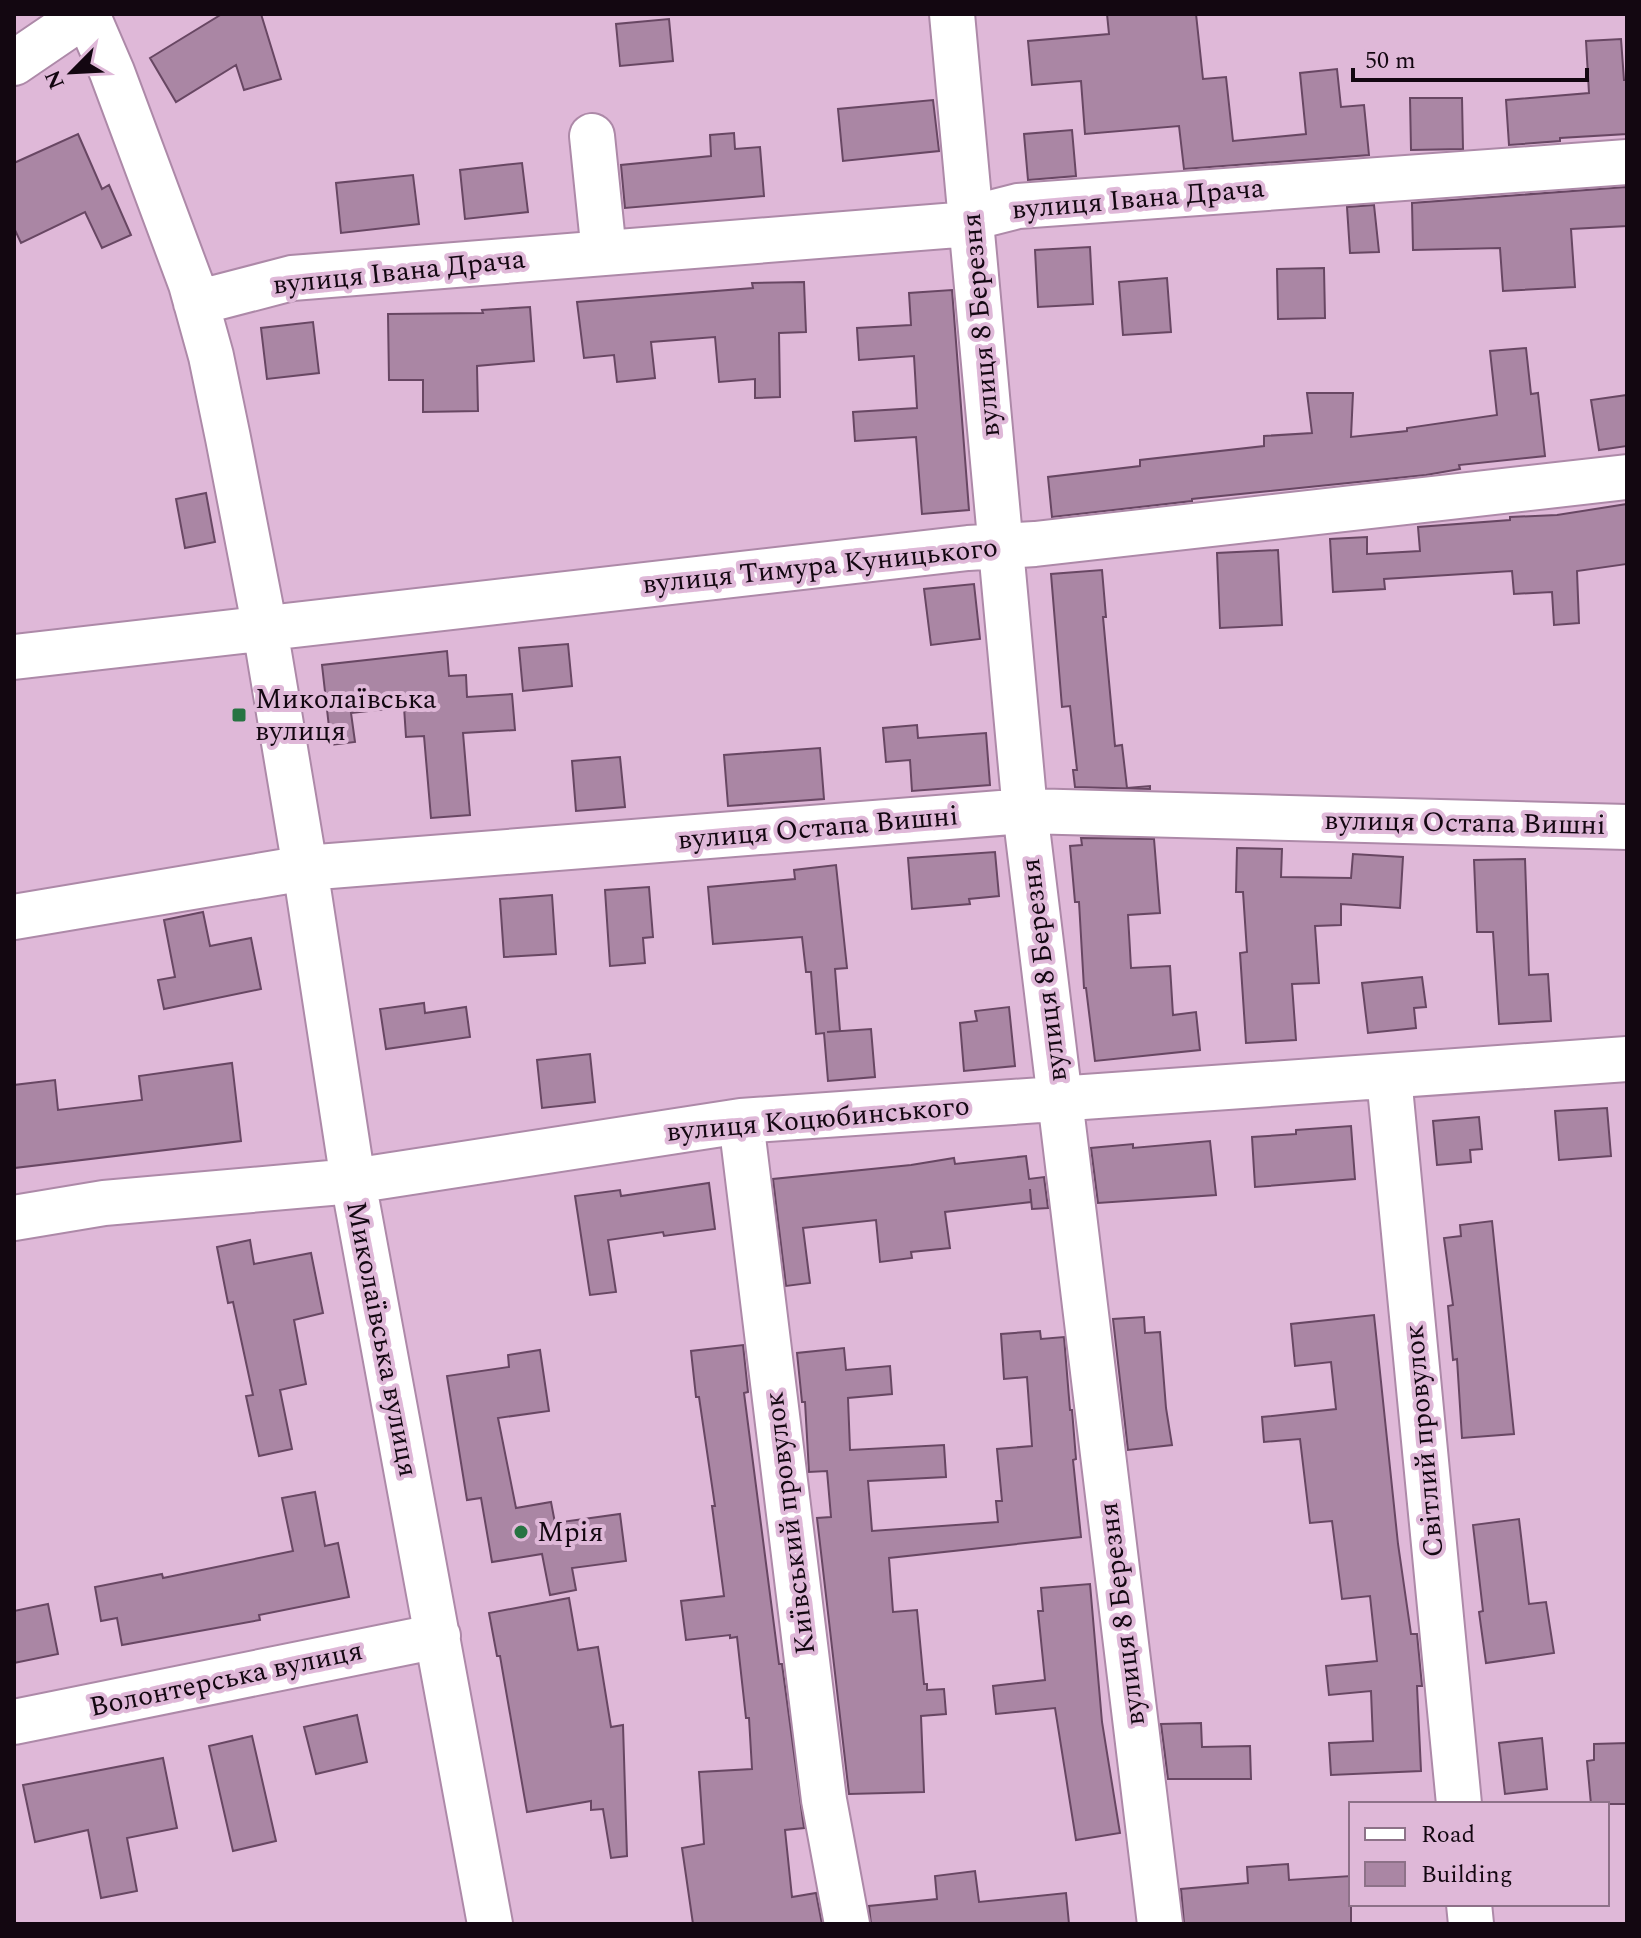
<svg xmlns="http://www.w3.org/2000/svg" width="1641" height="1938" font-family="Spectral,serif">
<rect width="100%" height="100%" fill="#dfb8d8"/>
<!-- building -->
<path fill="#aa86a4" stroke="#684763" stroke-width="2" d="M222,14H261L281,79L244,90L236,65L176,102L150,58Z
M1107,14H1196L1203,79L1226,77L1233,141L1306,134L1300,73L1337,69L1341,107L1364,105L1369,155L1184,169L1179,126L1085,134L1081,81L1032,85L1028,41L1109,34Z
M669,19L673,61L620,66L616,24Z
M1621,39L1624,80H1627V134L1560,138V141L1509,145L1506,100L1589,93L1586,41Z
M1410,98H1462L1463,149L1411,150Z
M933,100L939,151L843,161L838,109Z
M1072,130L1076,176L1028,180L1024,134Z
M734,133L735,149L760,147L764,196L625,208L621,165L711,156L710,135Z
M78,134L102,189L109,185L131,235L102,248L85,212L21,243L14,228V163Z
M522,163L528,212L465,219L460,170Z
M413,175L419,224L341,233L336,183Z
M1626,187L1627,226L1571,229L1575,287L1503,291L1500,248L1413,250L1412,203Z
M1374,205L1379,252L1350,253L1347,207Z
M1090,247L1093,304L1038,307L1035,250Z
M1324,268L1325,318L1278,319L1277,269Z
M1167,278L1171,332L1123,335L1119,282Z
M804,282L806,332L779,333L780,397L755,398V379L719,382L715,337L651,342L655,378L617,382L614,355L584,358L577,302L753,288L752,283Z
M952,290L969,510L922,514L916,437L855,441L853,412L917,408L914,356L859,360L857,328L911,325L909,293Z
M530,307L534,361L477,366L478,411L423,412V380H389L388,314L483,313L482,310Z
M313,322L319,373L267,379L261,328Z
M1526,348L1531,394L1538,393L1545,456L1459,465L1460,469L1426,475L1192,499V501L1052,517L1048,477L1140,466V460L1264,446V436L1312,433L1307,393H1353L1351,437L1407,431V428L1497,415L1490,351Z
M1627,395V446L1599,450L1591,400Z
M206,493L215,542L185,548L176,499Z
M1627,504V564L1577,571L1579,623L1554,625L1552,592L1514,594L1512,571L1384,579L1385,589L1333,592L1330,539L1367,537V554L1420,551L1418,527L1510,520V517L1557,515Z
M1278,550L1282,625L1220,628L1217,553Z
M1102,570L1106,617H1103L1115,746L1122,745L1127,788L1150,786V789L1075,787L1073,770H1077L1070,706L1062,707L1051,574Z
M974,584L980,639L931,645L924,589Z
M568,644L572,686L523,691L519,648Z
M447,651L449,676L466,675L467,697L512,694L515,730L463,733L470,815L431,818L424,736L406,737L404,707L351,713L355,742L331,745L322,665Z
M917,725L918,738L986,733L990,785L912,791L910,760L886,762L883,728Z
M820,748L824,799L728,806L724,755Z
M620,757L625,807L576,811L572,761Z
M1081,838L1154,839L1160,913L1128,915L1131,968L1170,966L1173,1015L1196,1012L1200,1050L1095,1061L1086,988H1084L1079,902H1075L1070,846L1082,845Z
M1237,848L1282,849L1281,877L1351,878L1353,854L1403,857L1400,908L1341,904V925L1315,926L1319,983L1292,984L1296,1040L1246,1043L1240,953L1247,952L1243,892H1236Z
M995,852L999,896L969,899L970,904L912,909L908,858Z
M1525,859L1529,975L1548,974L1551,1021L1499,1024L1493,932H1477L1474,860Z
M836,865L847,968L835,969L840,1031L827,1032L871,1029L875,1077L828,1081L824,1033L816,1034L811,972H806L802,937L713,944L708,887L795,879L794,870Z
M649,887L653,937L643,938L645,963L610,966L605,890Z
M552,895L556,954L504,957L500,899Z
M203,912L210,946L251,938L261,989L164,1009L158,980L175,977L164,920Z
M1422,977L1426,1007L1414,1008L1416,1028L1368,1033L1362,983Z
M424,1003L425,1013L466,1007L470,1037L386,1049L380,1009Z
M1009,1007L1015,1066L964,1071L960,1023L977,1021L975,1011Z
M590,1054L595,1102L542,1108L537,1060Z
M232,1063L241,1141L14,1168V1085L55,1080L58,1110L142,1100L139,1076Z
M1607,1108L1611,1156L1559,1160L1555,1111Z
M1479,1117L1482,1149L1470,1150L1471,1162L1437,1165L1433,1121Z
M1351,1126L1355,1179L1255,1187L1252,1137L1296,1134V1130Z
M1210,1141L1216,1195L1098,1203L1091,1148L1133,1144V1148Z
M1026,1156L1029,1179L1044,1177L1048,1208L1032,1209L1030,1189L1031,1202L945,1212L950,1248L911,1252L912,1258L880,1262L876,1220L803,1228L810,1283L786,1286L773,1179L911,1165L954,1158L955,1164Z
M709,1183L715,1229L664,1236L663,1232L608,1240L616,1292L590,1295L575,1196L620,1190L621,1196Z
M1492,1221L1514,1434L1462,1438L1457,1359L1453,1360L1448,1306L1453,1305L1444,1238L1461,1236L1460,1225Z
M250,1240L254,1264L311,1253L323,1313L294,1320L306,1384L280,1390L292,1449L259,1456L246,1396L253,1395L233,1302L228,1303L217,1247Z
M1374,1315L1398,1544L1411,1634H1417L1422,1686H1417L1421,1771L1331,1775L1329,1743L1373,1741L1371,1691L1329,1695L1326,1666L1377,1661L1370,1596L1342,1599L1332,1521L1310,1523L1300,1439L1264,1442L1262,1417L1336,1409L1331,1362L1295,1366L1291,1324Z
M1144,1317L1145,1333L1160,1332L1166,1408L1172,1445L1128,1450L1113,1319Z
M1040,1331L1041,1339L1064,1337L1070,1410H1072L1076,1459L1073,1460L1081,1537L889,1558L893,1612L917,1610L924,1684H927V1690L944,1689L946,1714L921,1716L924,1792L849,1794L817,1518L831,1517L827,1471L809,1472L805,1402H802L797,1353L844,1348L846,1370L890,1366L892,1394L848,1398L850,1450L944,1445L946,1477L868,1481L872,1531L998,1522L996,1501H1002L997,1449L1032,1446L1027,1377L1004,1379L1001,1334Z
M743,1345L748,1392L744,1393L779,1664H782L804,1828L785,1830L792,1897L816,1893L822,1924H693L682,1848L704,1844L699,1772L752,1769L749,1718H746L737,1637L730,1638V1635L686,1640L681,1601L724,1596L712,1506H715L699,1397H696L691,1351Z
M540,1350L549,1411L498,1418L516,1508L551,1502L555,1523L620,1514L626,1561L572,1568L576,1590L550,1595L542,1554L492,1562L481,1498L467,1500L447,1376L509,1367L508,1355Z
M315,1492L325,1546L338,1543L349,1597L259,1615L260,1620L122,1645L117,1618L101,1621L95,1587L162,1574L163,1578L293,1551L282,1498Z
M1519,1519L1529,1604L1546,1602L1554,1653L1486,1663L1479,1612L1483,1611L1473,1525Z
M1090,1584L1102,1722L1120,1833L1076,1840L1055,1708L996,1714L993,1686L1045,1680L1038,1611H1043L1041,1588Z
M569,1598L578,1650L598,1647L611,1727L623,1725L627,1856L611,1858L603,1809L591,1810V1801L527,1812L500,1656H497L489,1613Z
M48,1604L58,1654L14,1663V1611Z
M357,1715L367,1762L316,1774L304,1727Z
M1201,1723L1202,1747L1250,1746L1251,1779H1168L1161,1724Z
M252,1736L276,1841L233,1851L209,1746Z
M1542,1738L1547,1789L1505,1794L1499,1743Z
M1627,1743V1804H1591L1587,1761L1594,1760V1744Z
M163,1758L177,1828L127,1838L137,1891L101,1898L88,1830L35,1842L23,1785Z
M1288,1864L1289,1880L1351,1876V1924H1184L1181,1889L1248,1883L1247,1867Z
M975,1871L979,1902L1066,1893L1069,1924H871L869,1906L937,1899L935,1876Z"/>
<g fill="none" stroke-linecap="round" stroke-linejoin="round">
<defs>
<path id="minor" d="M87,14L112,72L191,284L211,356L228,438L265,629L305,868L353,1181L490,1924
M952,14L1025,811L1160,1924
M592,136L604,253
M196,303L292,278L957,225L971,218L1018,206L1627,162
M14,657L968,548L1035,544L1627,477
M14,917L305,868L1025,811L1627,827
M1389,1077L1459,1804
M741,1121L824,1800L847,1924
M14,1218L104,1203L353,1181L741,1121L1627,1059
M14,1722L438,1636
M1469,1904L1471,1924"/>
<path id="major" d="M14,63L86,14"/>
</defs>
<!-- minor casing -->
<use href="#minor" stroke="#ad89a8" stroke-width="48"/>
<!-- major casing -->
<use href="#major" stroke="#ad89a8" stroke-width="48"/>
<!-- minor -->
<use href="#minor" stroke="#fff" stroke-width="44"/>
<!-- major -->
<use href="#major" stroke="#fff" stroke-width="44"/>
</g>
<!-- markers -->
<g fill="#277342" stroke="#dfb8d8" stroke-width="3">
<rect x="231" y="707" width="16" height="16" rx="4"/>
<circle cx="521" cy="1532" r="8"/>
</g>
<g text-anchor="middle" dominant-baseline="central" stroke-width="8" stroke-linejoin="round" paint-order="stroke">
<!-- street labels -->
<g font-size="28" fill="#130711" stroke="#dfb8d8">
<text transform="translate(1138 199) rotate(-5)">вулиця Івана Драча</text>
<text transform="translate(399 272) rotate(-6)">вулиця Івана Драча</text>
<text transform="translate(981 325) rotate(-95)">вулиця 8 Березня</text>
<text transform="translate(820 566) rotate(-6)">вулиця Тимура Куницького</text>
<text transform="translate(1465 823) rotate(1)">вулиця Остапа Вишні</text>
<text transform="translate(818 828) rotate(-5)">вулиця Остапа Вишні</text>
<text transform="translate(1044 970) rotate(-97)">вулиця 8 Березня</text>
<text transform="translate(818 1119) rotate(-5)">вулиця Коцюбинського</text>
<text transform="translate(382 1339) rotate(79)">Миколаївська вулиця</text>
<text transform="translate(1424 1441) rotate(-95)">Світлий провулок</text>
<text transform="translate(790 1523) rotate(-97)">Київський провулок</text>
<text transform="translate(1122 1614) rotate(-97)">вулиця 8 Березня</text>
<text transform="translate(226 1679) rotate(-12)">Волонтерська вулиця</text>
</g>
<!-- poi labels -->
<g font-size="28" fill="#130711" stroke="#dfb8d8" text-anchor="start">
<text x="255" y="699">Миколаївська<tspan x="255" dy="32">вулиця</tspan></text>
<text x="537" y="1532">Мрія</text>
</g>
</g>
<!-- border -->
<rect width="1641" height="1938" fill="none" stroke="#130711" stroke-width="32"/>
<!-- legend -->
<rect x="1349" y="1802" width="260" height="104" fill="#dfb8d8" stroke="#8d7188" stroke-width="2"/>
<rect x="1365" y="1828" width="40" height="12" fill="#ffffff" stroke="#8d7188" stroke-width="2"/>
<text x="1421" y="1842" font-size="24" fill="#130711">Road</text>
<rect x="1365" y="1862" width="40" height="24" fill="#aa86a4" stroke="#8d7188" stroke-width="2"/>
<text x="1421" y="1882" font-size="24" fill="#130711">Building</text>
<!-- north arrow -->
<g transform="translate(72 72) rotate(246)" stroke="#dfb8d8" stroke-width="6" paint-order="stroke">
<path d="M0-6L14 30L0 20L-14 30Z" fill="#130711"/>
<text y="-12" font-size="22" font-weight="bold" text-anchor="middle" fill="#130711">N</text>
</g>
<!-- scale -->
<path d="M1353 68v12h234v-12" fill="none" stroke="#130711" stroke-width="4"/>
<text x="1365" y="68" font-size="24" fill="#130711" stroke="#dfb8d8" stroke-width="6" paint-order="stroke">50 m</text>
</svg>
